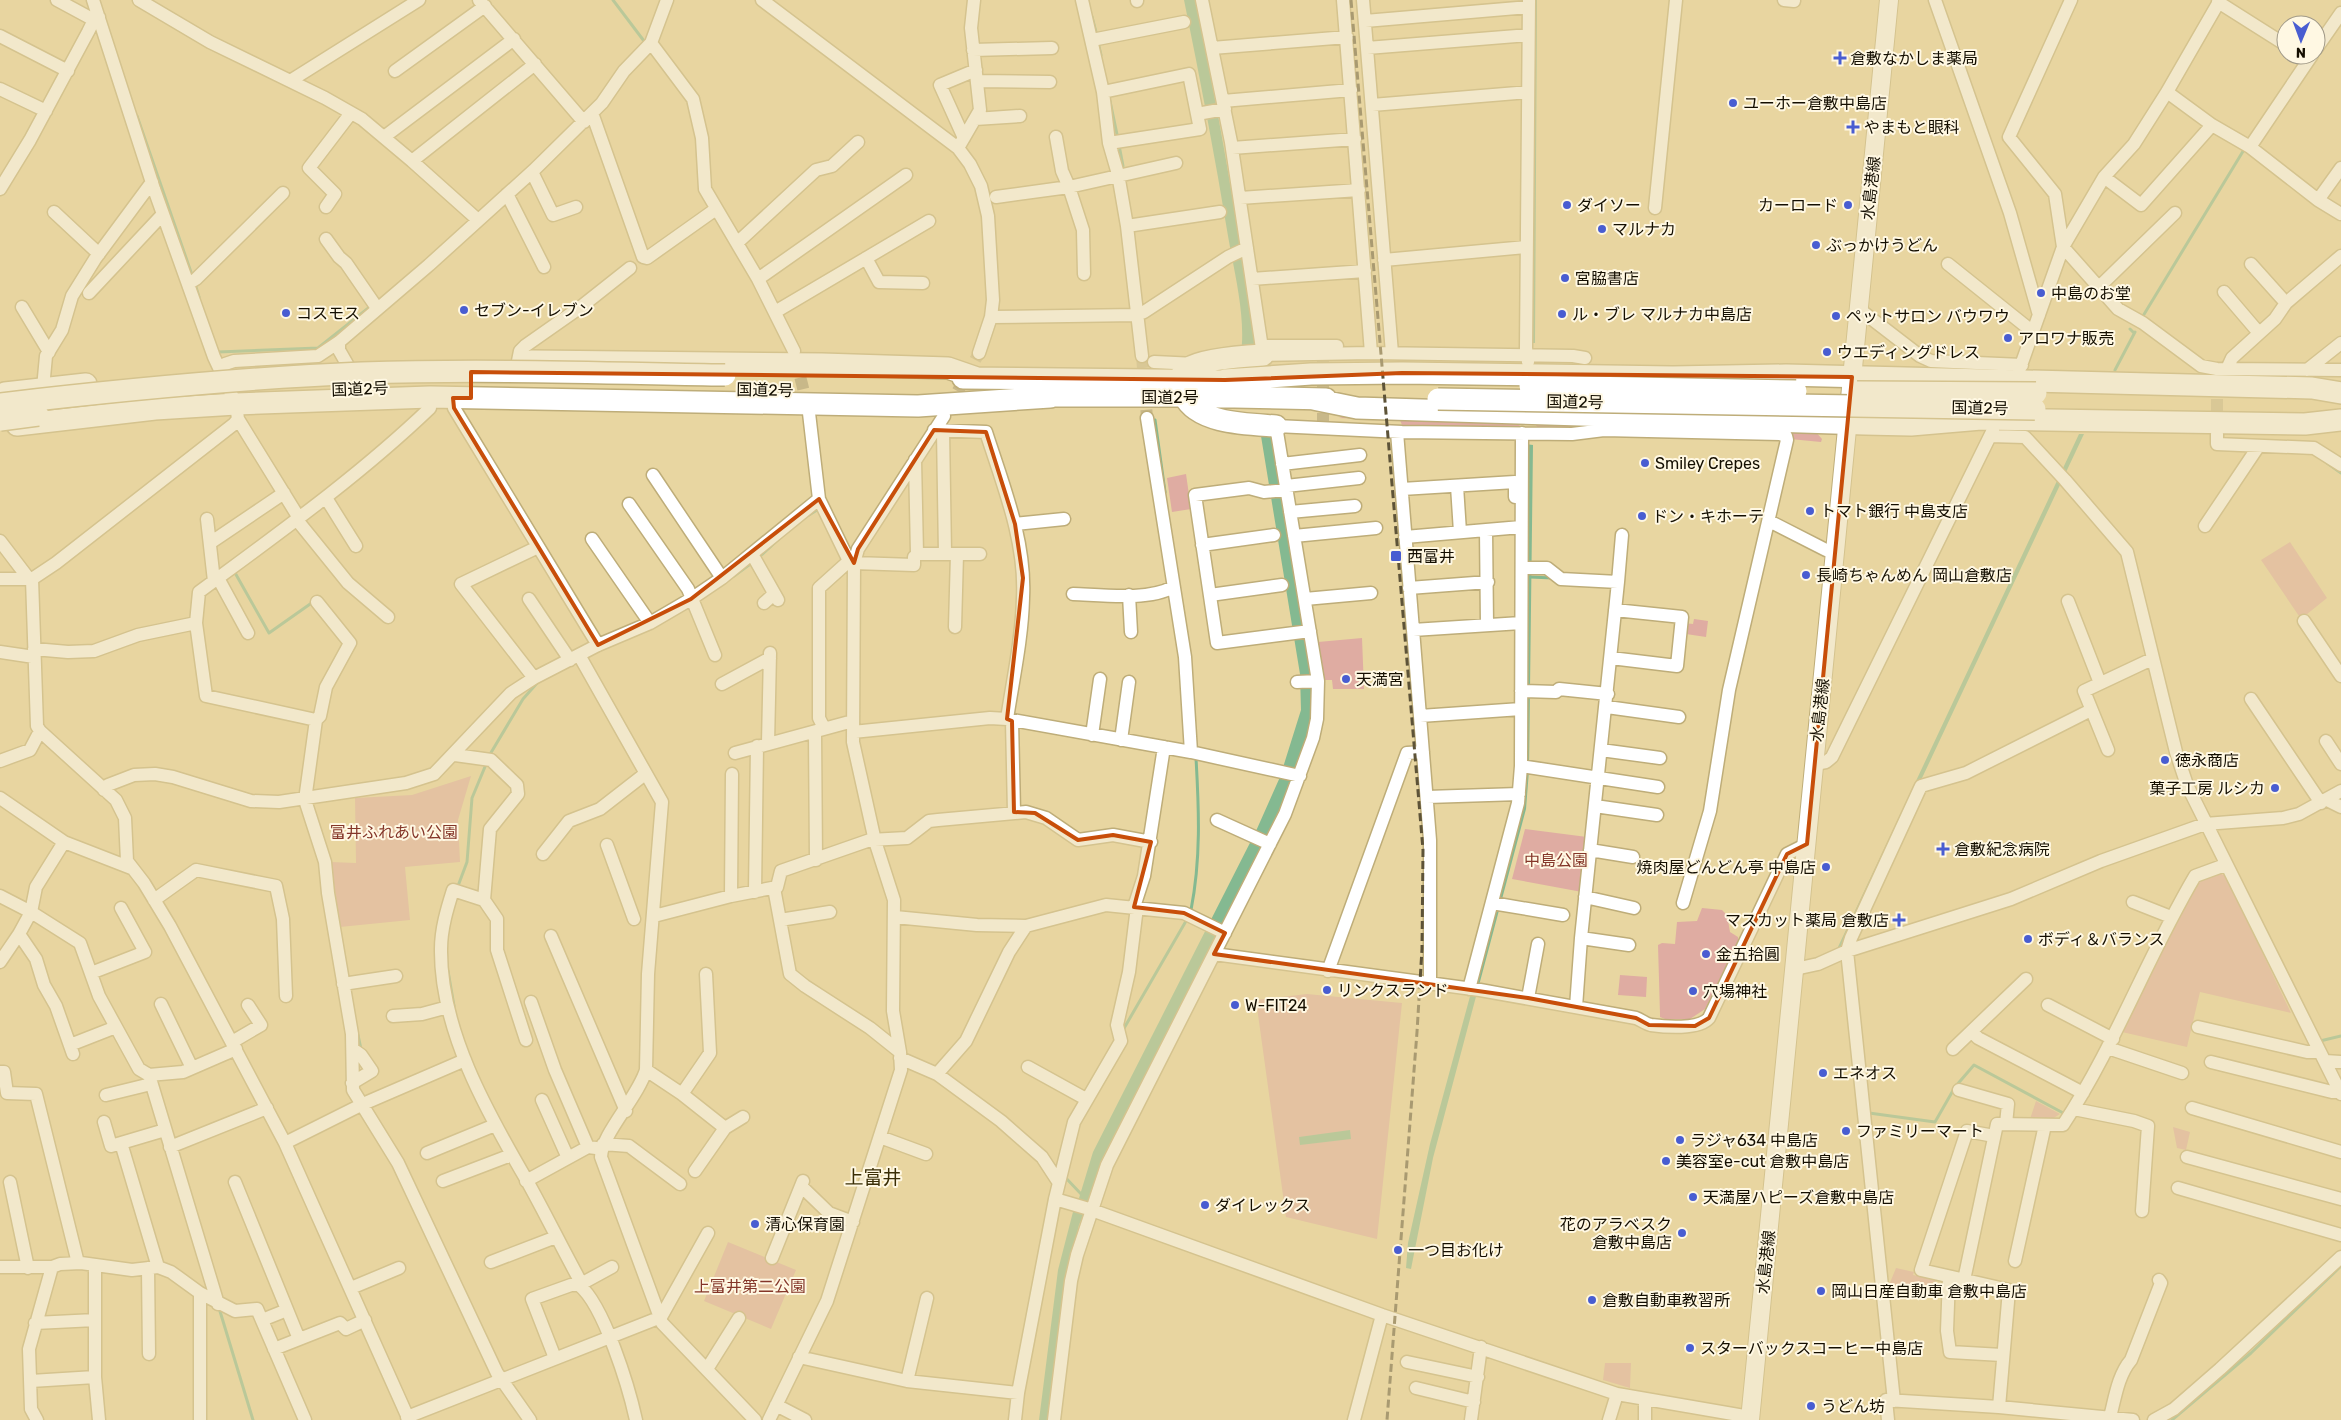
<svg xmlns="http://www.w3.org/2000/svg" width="2341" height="1420" font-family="Rubik,'Noto Sans JP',sans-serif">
<rect width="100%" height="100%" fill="#e8d6a1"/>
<!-- green -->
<path fill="#dfaca2" d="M1346,416L1520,421L1521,424L1516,429L1402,425L1400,420L1339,418Z
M1620,418L1795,426L1814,430L1822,439L1821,442L1790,439L1794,428C1736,424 1677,423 1619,424C1592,425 1566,429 1539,429L1535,424L1539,420Z
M1186,474L1191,509L1172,512L1167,478Z
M2290,542L2327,598L2301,619L2261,560Z
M1694,619L1708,621L1706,637L1686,634L1684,623L1693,624Z
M1362,638L1364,689H1333L1332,680H1324L1318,642Z
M471,776L458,820L460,862L405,867L410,920L340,927L331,862L356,863L355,798L412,795Z
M1525,829L1587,837L1582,892L1512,879Z
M2219,873L2226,876L2291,1013L2200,992L2187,1047L2122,1032L2121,1027L2198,880Z
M1702,908L1722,910L1727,915L1730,932L1738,937V941L1705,1009L1690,1019H1665L1660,1017V1014L1658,945L1662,943L1675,944L1677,922L1697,921Z
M1620,975L1647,977L1646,997L1618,995Z
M1307,994L1402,1003L1377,1239L1286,1217L1256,1000Z
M2036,1101L2060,1114L2052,1119H2030Z
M2173,1127L2190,1132L2186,1150L2177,1148Z
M728,1242L796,1270L771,1329L704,1301Z
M1896,1268L1914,1272L1913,1275L1939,1280L1918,1288L1889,1285Z
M1605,1363H1631L1630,1388L1603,1380Z"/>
<!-- water -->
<path fill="#84b991" d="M1184,0H1195C1220,116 1239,232 1256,349L1241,353C1246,317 1234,271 1228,236C1215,157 1200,78 1184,0Z
M1533,0H1537L1535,343H1530Z
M1260,430L1273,435L1312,676C1312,687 1313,700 1312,711C1307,752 1285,797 1269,835L1079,1225L1066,1280L1049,1420H1039L1058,1270L1074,1208H1076L1093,1152L1256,831L1280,777L1301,710L1300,674Z
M2079,434H2084L1842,948L1837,949Z
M1525,444L1533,445L1529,770L1526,809L1433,1158L1411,1269L1406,1268L1408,1243L1430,1144L1521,808Z
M1350,1130L1351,1139L1300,1145L1299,1137Z"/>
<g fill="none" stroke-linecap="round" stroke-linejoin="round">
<!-- stream -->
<path stroke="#84b991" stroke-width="3" d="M613,0L644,41
M1092,17L1097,36
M1098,42L1101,55
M1110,101L1118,139
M137,116L193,278
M1119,145L1123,166
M195,284L199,297
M2143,316L2245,148
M2130,329L2134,333
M218,352L318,348L371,306
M2115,370L2135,332
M1155,420L1165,492
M2327,463L2341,473
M809,515L817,510
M758,558L781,537
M234,571L269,633L313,602
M734,576L753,562
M1530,577L1553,578
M489,756L523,699L538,682
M458,886L467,862L472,798L487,762
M1191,910C1201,859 1199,810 1196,758
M448,971L454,1006
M1123,1030L1186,921
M358,1035L361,1049
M2320,1041L2341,1036
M1869,1113L1935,1122L1955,1087L1974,1065L2065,1114
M1064,1176L1082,1195
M219,1308L253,1420
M2172,1420L2251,1353L2341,1266"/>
<!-- minor-tunnel -->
<path stroke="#c8b889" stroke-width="12" stroke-dasharray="12 6" stroke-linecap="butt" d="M1142,356L1147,418
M1323,359V424
M796,360L808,408
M949,407L979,353
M2217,429V381"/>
<defs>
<path id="minor" d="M57,0L94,20
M139,0L210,42L325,98L362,119L412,161L478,220
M479,0L584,122
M762,0L958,148L970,164L981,186L988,216L993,300L991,317L979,353
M1082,0L1103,92L1109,143L1118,174L1127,226L1142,356
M1137,0V1
M1202,0L1231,142L1263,355L1371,353L1573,356L1585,358
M1343,0L1371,353
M1363,0L1392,353
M1784,0L1794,1
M1935,0L2010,213L2039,315
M2071,0L2009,137L2055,194L2063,247L2118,309L2143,323L2201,366L2217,369L2341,370
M2218,2L2286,45
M1365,21L1528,7
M0,36L68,71
M1092,40L1184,22
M651,43L693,99L702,138L705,189L758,279L794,351
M1212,48L1347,37
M1367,48L1528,35
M2316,49L2341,13
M973,50L1052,48
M395,71L485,6
M290,81L419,0
M977,81L1050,82
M0,89L46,111
M1103,92L1189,74L1200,129L1109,143
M2167,92L2212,125L2250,147L2318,200L2341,214
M1223,101L1351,90
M1372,105L1528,92
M592,113L643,257L647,258L716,209
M1197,114L1225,109
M975,119L1020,116
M384,137L514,39
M964,138L940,85L976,70
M2250,147L2312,55
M958,148L980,110L971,28L974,0
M1232,148L1355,139
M412,161L535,64
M532,172L553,215L576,207
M2104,177L2141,205L2212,125
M0,189L30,140L88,32L94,20L99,17
M507,194L544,267
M996,197L1069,187L1062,171L1056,137
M1240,198L1359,190
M2318,200L2341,168
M326,207L335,194L309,168L351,113
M1655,208L1676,0
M54,212L99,254
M1127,226L1220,212
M326,239L339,257L346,263L377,308
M737,243L816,170L832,166L858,142
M866,258L879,282L923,283
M1384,260L1526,247
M1948,264L2033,332
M2251,264L2286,303L2341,256
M1084,274L1083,230L1069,187L1176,163
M758,279L906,175
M1252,279L1365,271
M188,284L196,279L283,193
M2099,287L2175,213
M2224,292L2259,333
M89,293L163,214
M22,307L49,352
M1859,309L1920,356L1931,361L2022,365
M775,312L929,221
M991,317L1137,315L1144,312L1228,257L1247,248
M339,342V350L347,364
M1262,346H1337
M518,361L520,351L525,346L582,306L630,268
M1154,362L1196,364
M1528,362L1526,348L1529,0
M2227,369L2232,358L2275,319L2286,303
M2307,370L2341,343
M2019,371L2063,247L2104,177L2134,144L2167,92L2220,0
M220,372L225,364L234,361L318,356L339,342L429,265L534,170L602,103L624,71L651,43L667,0
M43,388L46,356L62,330L72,296L95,259L152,182
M453,398L454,408L598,645
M809,413L819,499L849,561L854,563L914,565V557
M1147,418L1185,657L1191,752
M238,419L299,518
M934,430L986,432C1003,485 1026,541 1023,598C1022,639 1013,679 1007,719
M943,430L945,554
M1397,432L1430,840V984
M2217,434V444L2314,448L2341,465
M1990,436L2025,437L2065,480L2127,552L2176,752L2187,785L2341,1094
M915,460L917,554H980
M1282,464L1360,455
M653,475L722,578
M1286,486L1359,478
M1457,486L1460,532
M1402,489L1515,482V497
M1287,490L1264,492L1249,488L1195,495L1217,643L1310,631
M326,498L356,546
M629,504L688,589L715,655
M1290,512L1355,506
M207,519L214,581
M297,520L348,583L388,617
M1769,521L1826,550L1836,552
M1015,524L1064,519
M2205,526L2258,447
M1486,530L1487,625
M1294,536L1376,528
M1405,537L1521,527
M592,539L650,623
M0,541L29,579
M210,543L284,493
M1202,545L1274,535
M752,554L778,600
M1522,568H1547L1561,579L1618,582L1581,938L1576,1007
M218,578L248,633
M0,579H32L56,563L234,424L238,419L236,404L214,357L154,189L93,0
M32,579L37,726L40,731L116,800L125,818L127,861L144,883L170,926L285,1143L409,1420
M1618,582L1622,535
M1409,588L1488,582
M1073,594C1101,595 1149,601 1173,587
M1129,595L1131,632
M1210,595L1282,585
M529,599L570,660
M1305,599L1371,593
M2068,601L2100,683
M764,603L774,594
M2304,621L2341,676
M196,623L206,696L316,720L305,800L325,862L328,893L352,1034L353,1090L398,1163L497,1373L530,1420
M955,627L957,554
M1413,630L1521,623
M34,649L68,652L94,651L138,635L196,623L199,592C279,533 359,476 430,408V397
M0,652L34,657
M579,655L662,802L648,974L646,1070C638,1097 601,1135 601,1157L662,1323L755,1420
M1611,658L1677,666L1682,617L1615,610
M534,678L461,584L538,547
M1297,682L1318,681
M722,684L770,658
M1521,691L1556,692L1559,689L1608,694
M2251,699L2321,803
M1607,707L1679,717
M1420,716L1521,709
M316,720L320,716L326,687L350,643L317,602
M1012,721L1014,812
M824,728L819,718V588L849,561
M815,732L816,860
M853,732L990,718L1007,719L1191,752L1300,776
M1092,735L1100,679
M1121,740L1129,682
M2326,741L2341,764
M768,743L770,653
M1601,750L1660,758
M2108,750L2084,691L2152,659
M735,753L853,721
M455,755L491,760L517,785L518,794L490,829L484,900L497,919V950L526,1040
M0,761L30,750L40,731
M1815,764L1826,762L1832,757L1993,430
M1521,766L1658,787
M104,790L108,785L134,775L155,774L173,777L251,801L279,802L406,783L434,774L511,693L534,678L598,645L650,623L691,599L722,578L819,499
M1427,797L1519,794
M0,798L64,842
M2327,800L2341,807
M1595,806L1657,815
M1217,820L1270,844
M607,845L634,919
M1590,850L1633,857
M543,854L569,821L600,809L645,774
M774,888L790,974L805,986L870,1028L900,1052
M755,892L757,746
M0,896L31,912L80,943L99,996L116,1027L139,1069L149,1075L218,1304
M731,896L732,774
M1585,897L1634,908
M154,900L196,870L276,886L283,919L286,996
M484,900L453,890C447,909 441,929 441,949C440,1029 487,1112 526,1179C544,1211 560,1244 578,1277L579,1285C604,1305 629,1388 636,1420
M2133,902L2171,917
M1492,903L1563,915
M1134,907L1144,876L1164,747
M654,916L731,896L777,887L781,871L870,840L907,838L929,821L938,820L1026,812L1046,818L1078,840L1113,835L1151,842
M895,917L977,925L1026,926L1106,905L1184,913L1225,933
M780,920L830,912
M19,934L36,959L44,985L56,1006L73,1054
M551,936L626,1111
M1581,938L1629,945
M1214,954L1480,990L1636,1018C1641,1020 1646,1024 1651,1025C1665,1027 1699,1030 1709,1018L1787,854L1807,844
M0,962L19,934L31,912L36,887L64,842L131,868
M1795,969L1818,964L1847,951L2011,899L2101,861L2205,824L2283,818L2299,814L2341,791
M1328,971L1407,753L1423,752
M91,973L145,952L121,908
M343,984L396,976
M1469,989L1518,803L1521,766L1522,433
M1528,998L1538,944
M531,1002L555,1070L588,1147
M161,1004L192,1068
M2048,1005L2113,1039
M393,1016L422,1014L448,1007
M2198,1027L2307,1052H2320
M1972,1032L1978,1038L2083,1093
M232,1042L261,1025L248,1005
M70,1045L116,1027
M2108,1048L2182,1073
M1953,1049L2026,979
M900,1058L937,1074L1001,1121L1042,1157L1059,1183
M2325,1061L2341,1062
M2211,1062L2332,1092H2340
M1028,1067L1086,1099
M646,1070L682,1094L725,1128L743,1117
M0,1072H4L7,1093L36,1094L78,1263
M937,1074L966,1041L1009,952L1026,926
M149,1075L183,1072L236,1049
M352,1083L372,1071L361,1055L354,1050
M1959,1090L2008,1104L2006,1124
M682,1094L710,1053L706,974
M106,1095L151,1084
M542,1100L568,1158
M2192,1108L2341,1152
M2074,1109L2134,1121L2148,1126L2142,1211
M104,1122L111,1146L165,1130
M1994,1136L1967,1131L1921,1270L2009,1290L1999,1407
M880,1137L926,1154
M121,1143L158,1267
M285,1143L363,1104L465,1060
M603,1144L629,1146L680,1184
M170,1147L267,1108
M427,1153L495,1125
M2187,1157L2341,1199
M695,1171L725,1128
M443,1181L511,1155
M526,1181L588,1147L596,1148
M10,1182L28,1268
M235,1182L299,1339
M801,1186L829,1213L853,1222
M2178,1188L2341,1235
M1055,1199L1089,1209L1382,1315L1617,1394L1750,1417
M772,1258L803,1181
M2015,1261L2045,1125
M491,1262L556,1237
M95,1265V1377L99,1420
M0,1267H52L60,1264L81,1263L132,1270L158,1267L171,1272L200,1293L235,1311L257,1309L305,1420
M148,1268L149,1354
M1949,1277L1947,1331L1950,1352L2002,1355
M1964,1280L1997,1124L2063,1125C2115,1046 2147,957 2195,876L2225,865
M351,1288L399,1268
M200,1293V1420
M262,1320L287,1310
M35,1323L95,1320
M274,1349L340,1323L346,1329L365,1320
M799,1357L907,1381L1018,1393
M555,1358L532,1299L571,1285H579L612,1267
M1407,1362L1478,1377
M707,1369L739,1318
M31,1381L95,1377
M907,1381L927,1298
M1416,1388L1474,1402
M1894,1401L1847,951L1851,938L1921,786L1966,773L2091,710
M776,1405L805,1420
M407,1417L661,1317L708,1233
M2110,1417C2115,1398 2118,1375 2131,1360L2161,1283L2159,1280
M37,1420L31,1409L29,1349L52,1267
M769,1420L827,1301L901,1070L900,1052L893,1011L894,900L875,841L853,742L854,563L858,549L944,416
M1015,1420L1018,1393L1055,1199L1074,1122L1121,1041L1117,1025L1129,972L1137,907
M1054,1420L1071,1281L1077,1255L1107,1165L1285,814L1313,738L1317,719L1318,681L1276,426L1402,432L1572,434L1604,430L1780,434L1786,436L1787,440L1729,690L1710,811L1683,903
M1354,1420L1382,1315
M1471,1420L1481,1347
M1609,1420L1617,1394
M1645,1420V1400
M1888,1420L1886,1400L1999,1407L2133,1420
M2154,1420L2174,1409L2220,1369L2341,1257"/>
<path id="secondary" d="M1750,1420L1889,0"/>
<path id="trunk" d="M531,361L822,364L948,368L977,378
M963,378L1240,381
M1178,379C1182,376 1185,371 1189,368C1202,359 1246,356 1263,355
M1225,380L1311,374L1402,373L1673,377L1786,375L2312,388L2341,393
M5,393L86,384
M1037,396H1184L1326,399
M1184,396C1198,424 1248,424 1276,426
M1313,399L1357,408L1865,424L1911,425L1981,419L2305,424L2341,420
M17,425L155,409L236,404L430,397L918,406L1050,397"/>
</defs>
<!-- minor casing -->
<use href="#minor" stroke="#bead79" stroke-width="15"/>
<!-- secondary casing -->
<use href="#secondary" stroke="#bead79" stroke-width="20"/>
<!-- trunk casing -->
<use href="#trunk" stroke="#bead79" stroke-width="24"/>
<!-- minor -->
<use href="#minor" stroke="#fff" stroke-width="12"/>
<!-- secondary -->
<use href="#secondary" stroke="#fff" stroke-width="18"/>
<!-- trunk -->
<use href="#trunk" stroke="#fff" stroke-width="21"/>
<!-- rail -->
<path stroke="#5d5338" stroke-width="3" stroke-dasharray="8 4" stroke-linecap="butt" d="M1351,0L1423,850L1422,949L1417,1032L1387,1420"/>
<defs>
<path id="trunk-bridge" d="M1530,386L1796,391
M1857,392L2036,393
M1438,399L2035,409
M0,404C120,390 241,378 362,373C483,369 604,373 725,375
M0,420L38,415"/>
</defs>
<!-- trunk-bridge casing -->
<use href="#trunk-bridge" stroke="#bead79" stroke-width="24" stroke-linecap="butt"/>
<!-- trunk-bridge -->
<use href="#trunk-bridge" stroke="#fff" stroke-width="21"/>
</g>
<!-- marked area -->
<path d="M0 0H2341V1420H0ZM471,372L1225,380L1402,373L1852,377L1807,844L1787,854L1709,1018L1695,1026L1649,1025L1636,1018L1528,998L1214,954L1225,933L1184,913L1134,907L1151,842L1113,835L1078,840L1035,813L1014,812L1012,721L1007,719L1023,578L1015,524L986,432L934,430L858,549L854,563L819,499L691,599L598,645L454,408L453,398H471Z" fill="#e8d6a1" fill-opacity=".55" fill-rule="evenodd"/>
<path fill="none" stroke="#c84e0a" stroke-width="4" stroke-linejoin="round" d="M471,372L1225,380L1402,373L1852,377L1807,844L1787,854L1709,1018L1695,1026L1649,1025L1636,1018L1528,998L1214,954L1225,933L1184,913L1134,907L1151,842L1113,835L1078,840L1035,813L1014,812L1012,721L1007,719L1023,578L1015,524L986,432L934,430L858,549L854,563L819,499L691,599L598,645L454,408L453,398H471Z"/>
<!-- markers -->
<g fill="#495dd1" stroke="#fff8e3" stroke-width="2">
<path d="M1837.5 50.5h5v5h5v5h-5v5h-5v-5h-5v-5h5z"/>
<circle cx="1733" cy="103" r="5"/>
<path d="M1850.5 119.5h5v5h5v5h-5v5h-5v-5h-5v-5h5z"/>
<circle cx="1567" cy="205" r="5"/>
<circle cx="1848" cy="205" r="5"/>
<circle cx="1602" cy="229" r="5"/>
<circle cx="1816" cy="245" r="5"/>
<circle cx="1565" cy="278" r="5"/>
<circle cx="2041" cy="293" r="5"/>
<circle cx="464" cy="310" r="5"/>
<circle cx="286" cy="313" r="5"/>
<circle cx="1562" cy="314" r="5"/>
<circle cx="1836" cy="316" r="5"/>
<circle cx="2008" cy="338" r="5"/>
<circle cx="1827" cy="352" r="5"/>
<circle cx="1645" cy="463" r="5"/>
<circle cx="1810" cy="511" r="5"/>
<circle cx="1642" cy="516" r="5"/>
<rect x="1390" y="550" width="12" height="12" rx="2.5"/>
<circle cx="1806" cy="575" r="5"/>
<circle cx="1346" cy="679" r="5"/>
<circle cx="2165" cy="760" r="5"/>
<circle cx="2275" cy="788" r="5"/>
<path d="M1940.5 841.5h5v5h5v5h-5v5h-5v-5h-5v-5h5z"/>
<circle cx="1826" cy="867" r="5"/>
<path d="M1896.5 912.5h5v5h5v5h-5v5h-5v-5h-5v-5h5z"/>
<circle cx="2028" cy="939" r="5"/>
<circle cx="1706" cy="954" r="5"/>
<circle cx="1327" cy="990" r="5"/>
<circle cx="1693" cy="991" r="5"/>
<circle cx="1235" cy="1005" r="5"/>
<circle cx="1823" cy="1073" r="5"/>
<circle cx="1846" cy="1131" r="5"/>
<circle cx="1680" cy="1140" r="5"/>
<circle cx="1666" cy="1161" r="5"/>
<circle cx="1693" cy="1197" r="5"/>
<circle cx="1205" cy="1205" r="5"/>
<circle cx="755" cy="1224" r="5"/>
<circle cx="1682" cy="1233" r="5"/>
<circle cx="1398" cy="1250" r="5"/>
<circle cx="1821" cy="1291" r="5"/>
<circle cx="1592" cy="1300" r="5"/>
<circle cx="1690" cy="1348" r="5"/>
<circle cx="1811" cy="1406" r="5"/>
</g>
<g text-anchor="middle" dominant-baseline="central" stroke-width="4" stroke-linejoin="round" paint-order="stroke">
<!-- poi labels -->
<g font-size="16" fill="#140e00" stroke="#fff8e3" text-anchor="start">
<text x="1850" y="58">倉敷なかしま薬局</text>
<text x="1743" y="103">ユーホー倉敷中島店</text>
<text x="1864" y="127">やまもと眼科</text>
<text x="1577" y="205">ダイソー</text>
<text x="1838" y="205" text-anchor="end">カーロード</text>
<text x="1612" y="229">マルナカ</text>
<text x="1826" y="245">ぶっかけうどん</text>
<text x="1575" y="278">宮脇書店</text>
<text x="2051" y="293">中島のお堂</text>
<text x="474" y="310">セブン-イレブン</text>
<text x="296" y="313">コスモス</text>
<text x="1572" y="314">ル・ブレ マルナカ中島店</text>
<text x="1846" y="316">ペットサロン バウワウ</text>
<text x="2018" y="338">アロワナ販売</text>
<text x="1837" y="352">ウエディングドレス</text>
<text x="1655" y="463">Smiley Crepes</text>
<text x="1820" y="511">トマト銀行 中島支店</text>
<text x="1652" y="516">ドン・キホーテ</text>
<text x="1407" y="556">西富井</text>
<text x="1816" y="575">長崎ちゃんめん 岡山倉敷店</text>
<text x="1356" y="679">天満宮</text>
<text x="2175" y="760">徳永商店</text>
<text x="2265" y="788" text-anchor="end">菓子工房 ルシカ</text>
<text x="1954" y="849">倉敷紀念病院</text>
<text x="1816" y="867" text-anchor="end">焼肉屋どんどん亭 中島店</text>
<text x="1889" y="920" text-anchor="end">マスカット薬局 倉敷店</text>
<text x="2038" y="939">ボディ＆バランス</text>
<text x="1716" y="954">金五拾圓</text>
<text x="1337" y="990">リンクスランド</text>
<text x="1703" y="991">穴場神社</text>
<text x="1245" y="1005">W-FIT24</text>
<text x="1833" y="1073">エネオス</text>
<text x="1856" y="1131">ファミリーマート</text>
<text x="1690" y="1140">ラジャ634 中島店</text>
<text x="1676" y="1161">美容室e-cut 倉敷中島店</text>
<text x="1703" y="1197">天満屋ハピーズ倉敷中島店</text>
<text x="1215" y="1205">ダイレックス</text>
<text x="765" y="1224">清心保育園</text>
<text x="1672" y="1224" text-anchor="end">花のアラベスク<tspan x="1672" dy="18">倉敷中島店</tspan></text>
<text x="1408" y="1250">一つ目お化け</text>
<text x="1831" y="1291">岡山日産自動車 倉敷中島店</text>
<text x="1602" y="1300">倉敷自動車教習所</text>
<text x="1700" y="1348">スターバックスコーヒー中島店</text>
<text x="1821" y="1406">うどん坊</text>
</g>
<!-- street labels -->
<g font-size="16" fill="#140e00" stroke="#fff8e3">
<text transform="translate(1871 188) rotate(-84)">水島港線</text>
<text transform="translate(360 389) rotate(-2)">国道2号</text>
<text transform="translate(765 390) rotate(1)">国道2号</text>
<text x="1170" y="397">国道2号</text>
<text transform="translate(1575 402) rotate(1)">国道2号</text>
<text transform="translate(1980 408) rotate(1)">国道2号</text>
<text transform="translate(1820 710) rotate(-84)">水島港線</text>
<text transform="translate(1766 1262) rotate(-84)">水島港線</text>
</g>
<!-- park labels -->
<g font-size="16" fill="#843629" stroke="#fff8e3">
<text x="394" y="832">富井ふれあい公園</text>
<text x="1556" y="860">中島公園</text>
<text x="750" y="1286">上富井第二公園</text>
</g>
<!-- quarter labels -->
<g font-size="19" fill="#3a2e06" stroke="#fff8e3">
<text x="873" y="1177">上富井</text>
</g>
</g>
<!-- north arrow -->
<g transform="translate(2301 40) rotate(181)"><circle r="24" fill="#fff8e3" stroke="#a19a88"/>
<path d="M0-4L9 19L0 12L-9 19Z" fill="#495dd1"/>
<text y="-8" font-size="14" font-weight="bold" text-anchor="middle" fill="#140e00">N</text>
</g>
</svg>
